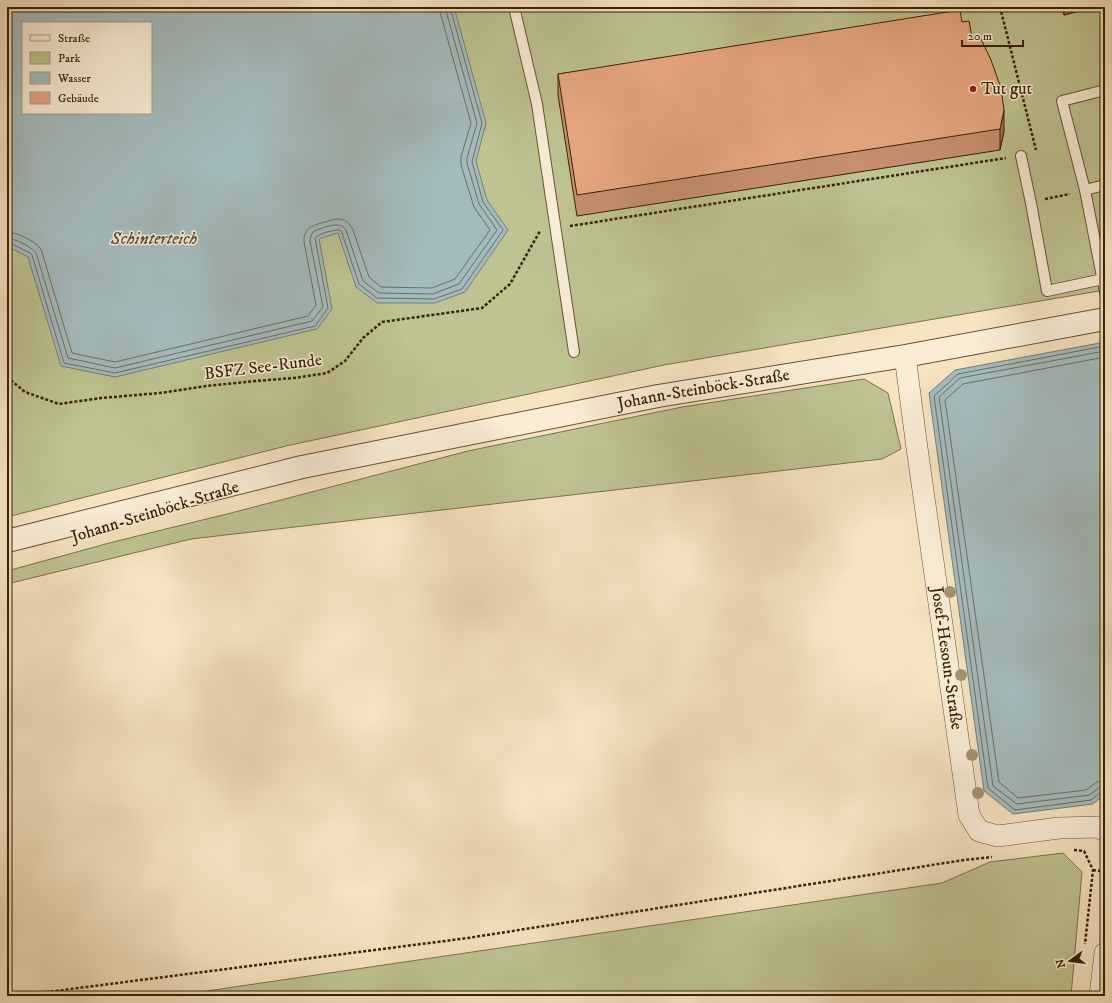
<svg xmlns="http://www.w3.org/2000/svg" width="1112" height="1003" font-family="'IM FELL DW Pica',serif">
<rect width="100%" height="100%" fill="#f6e3c0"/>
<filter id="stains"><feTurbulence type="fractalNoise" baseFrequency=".005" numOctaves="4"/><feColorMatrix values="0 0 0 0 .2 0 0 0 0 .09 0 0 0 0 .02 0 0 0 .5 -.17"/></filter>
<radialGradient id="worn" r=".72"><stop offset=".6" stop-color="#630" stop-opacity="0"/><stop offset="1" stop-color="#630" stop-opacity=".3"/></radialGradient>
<!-- green -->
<path fill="#bec391" stroke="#7c724a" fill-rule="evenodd" d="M7,7H1105V290L664,365L286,446L7,517ZM23,23H151V113H23Z
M864,379L888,393L901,449L882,459L191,539L7,584V571L113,542L235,512L468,451L682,407Z
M1063,853L1082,872L1071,996H173L942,883L990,862Z"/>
<!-- water -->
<path fill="#a3bbbe" stroke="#797e73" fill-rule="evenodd" d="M7,7H454L486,123L476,161L487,200L508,230L465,292L435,303H377L356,287L338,233L319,239L332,309L317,329L115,377L61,366L28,257L7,246ZM23,23H151V113H23Z
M1105,342V794L1093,804L1013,814L984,791L929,393L955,370Z"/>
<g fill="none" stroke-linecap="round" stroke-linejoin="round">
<!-- shore -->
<path stroke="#6e6e60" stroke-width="1" d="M7,232C16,232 35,241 41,249L72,353L115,362L308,316L316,305L304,242C303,228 313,225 325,222C337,218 346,216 353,230L369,277L381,287L432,288L455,279L490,230L474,207L461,165V157L471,123L440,12L439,7
M7,238C14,238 32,247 36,253L68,358L115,368L312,321L323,307L310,241C310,238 311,235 313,232C317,229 334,224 338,225C342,225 344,227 346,230L363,281L379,293L433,294L459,284L497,230L479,204L467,163V158L477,123L445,7
M7,243H10L30,253L32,255L64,363L115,373L315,326L328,308L315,238C320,233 333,230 340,230L342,233L359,284L377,298L434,299L462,289L503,230L483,202L472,162L482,123L450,7
M1105,346L958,374L934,396L988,788L1015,810L1091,800L1101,792L1105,791
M1105,351L960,378L939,397L993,786L1017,804L1089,795L1099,788L1105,786
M1105,357L963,384L945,400L999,782L1018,798L1086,790L1097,782L1105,780"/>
<defs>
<path id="service" d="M514,7L537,104L574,352
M1021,156L1031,203L1047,291L1103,279
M1105,185L1085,190L1105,292
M1085,190L1062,101L1105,90"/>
<g id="minor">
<path id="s1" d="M905,356L917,448L969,815L979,831L998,836L1059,828L1098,827L1105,831"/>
<path d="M1100,996L1105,953"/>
</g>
<g id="tertiary">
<path id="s2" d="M7,541L302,467L658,396L905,356L1105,319"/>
</g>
</defs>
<!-- service casing -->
<use href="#service" stroke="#685232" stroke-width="12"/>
<!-- minor casing -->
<use href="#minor" stroke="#685232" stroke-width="22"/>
<!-- tertiary casing -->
<use href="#tertiary" stroke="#685232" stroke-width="24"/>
<!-- path -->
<path stroke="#392202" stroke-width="2.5" stroke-dasharray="3 2" stroke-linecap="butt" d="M1000,7L1036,150
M987,11L1002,7
M1045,199L1070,194
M570,226L1006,158
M7,377L25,392L59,404L101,398L160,393L206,386L255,381L294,378L327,373L345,361L363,338L382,322L482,308L510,284L540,231
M1074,850L1084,851L1093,870L1085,944
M1093,870L1105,872
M16,996L468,938L964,860L992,857"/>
<!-- service -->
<use href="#service" stroke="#f9edd6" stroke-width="10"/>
<!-- minor -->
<use href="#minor" stroke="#f9edd6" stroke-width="21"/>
<!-- tertiary -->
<use href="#tertiary" stroke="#f9edd6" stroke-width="22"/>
</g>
<!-- trees -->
<g fill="#a4936f">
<circle cx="950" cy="592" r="6"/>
<circle cx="961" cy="675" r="6"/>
<circle cx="972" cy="755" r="6"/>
<circle cx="978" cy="793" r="6"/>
</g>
<!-- wall -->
<path fill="#c78f70" stroke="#392202" d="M1062,7H1095L1064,15Z
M962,22L972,37L1004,131L1000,150L577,216L558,95V74Z"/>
<!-- shaded-wall -->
<path fill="#a2745b" stroke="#392202" d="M1064,7H1095L1064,15Z
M1004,110V131L1000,150V129Z"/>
<!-- building -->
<path fill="#e7a682" stroke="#392202" d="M960,10L962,22L969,21L972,37H980L991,60L1001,88L1004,110L1000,129L577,195L558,74Z"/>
<!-- markers -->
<circle fill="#8f2418" stroke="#f9edd6" stroke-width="1.5" cx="973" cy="89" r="4"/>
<g text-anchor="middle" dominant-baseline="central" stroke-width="3" stroke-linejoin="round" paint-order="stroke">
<!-- poi labels -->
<g font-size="17" fill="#392202" stroke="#f9edd6" text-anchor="start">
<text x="981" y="89">Tut gut</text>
</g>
<!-- street labels -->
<g font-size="17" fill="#392202" stroke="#f9edd6">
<text transform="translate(263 367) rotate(-7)">BSFZ See-Runde</text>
<text stroke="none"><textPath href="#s2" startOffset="713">Johann-Steinböck-Straße</textPath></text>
<text transform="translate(155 512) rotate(-17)">Johann-Steinböck-Straße</text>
<text stroke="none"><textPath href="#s1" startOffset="305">Josef-Hesoun-Straße</textPath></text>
</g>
<!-- water labels -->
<g font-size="18" font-style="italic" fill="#59503a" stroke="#f9edd6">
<text x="154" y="239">Schinterteich</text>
</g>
</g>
<!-- margin -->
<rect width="1112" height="1003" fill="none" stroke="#f6e3c0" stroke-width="24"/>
<rect x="8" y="8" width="1096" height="987" fill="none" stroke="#392202" stroke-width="2"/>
<rect x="12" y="12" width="1088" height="979" fill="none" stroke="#392202"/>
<!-- legend -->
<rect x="22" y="22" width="130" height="92" fill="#f9edd6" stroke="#ac9c81"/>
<rect x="30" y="35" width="20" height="6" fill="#f9edd6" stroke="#ac9c81"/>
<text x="58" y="42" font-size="12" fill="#392202">Straße</text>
<rect x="30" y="52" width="20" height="12" fill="#bec391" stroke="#ac9c81"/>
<text x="58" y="62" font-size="12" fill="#392202">Park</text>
<rect x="30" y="72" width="20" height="12" fill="#a3bbbe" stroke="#ac9c81"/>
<text x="58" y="82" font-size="12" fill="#392202">Wasser</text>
<rect x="30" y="92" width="20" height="12" fill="#e7a682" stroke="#ac9c81"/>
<text x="58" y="102" font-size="12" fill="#392202">Gebäude</text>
<!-- north arrow -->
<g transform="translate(1070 961) rotate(255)" stroke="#f9edd6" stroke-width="3" paint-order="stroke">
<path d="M0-3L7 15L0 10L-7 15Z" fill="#392202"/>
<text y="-6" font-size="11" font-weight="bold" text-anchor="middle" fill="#392202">N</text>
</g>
<!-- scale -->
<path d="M962 40v6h61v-6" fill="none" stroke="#392202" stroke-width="2"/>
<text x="968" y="40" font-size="12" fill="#392202" stroke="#f9edd6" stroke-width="3" paint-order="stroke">20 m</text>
<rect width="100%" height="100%" filter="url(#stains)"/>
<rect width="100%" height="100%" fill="url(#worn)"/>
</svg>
